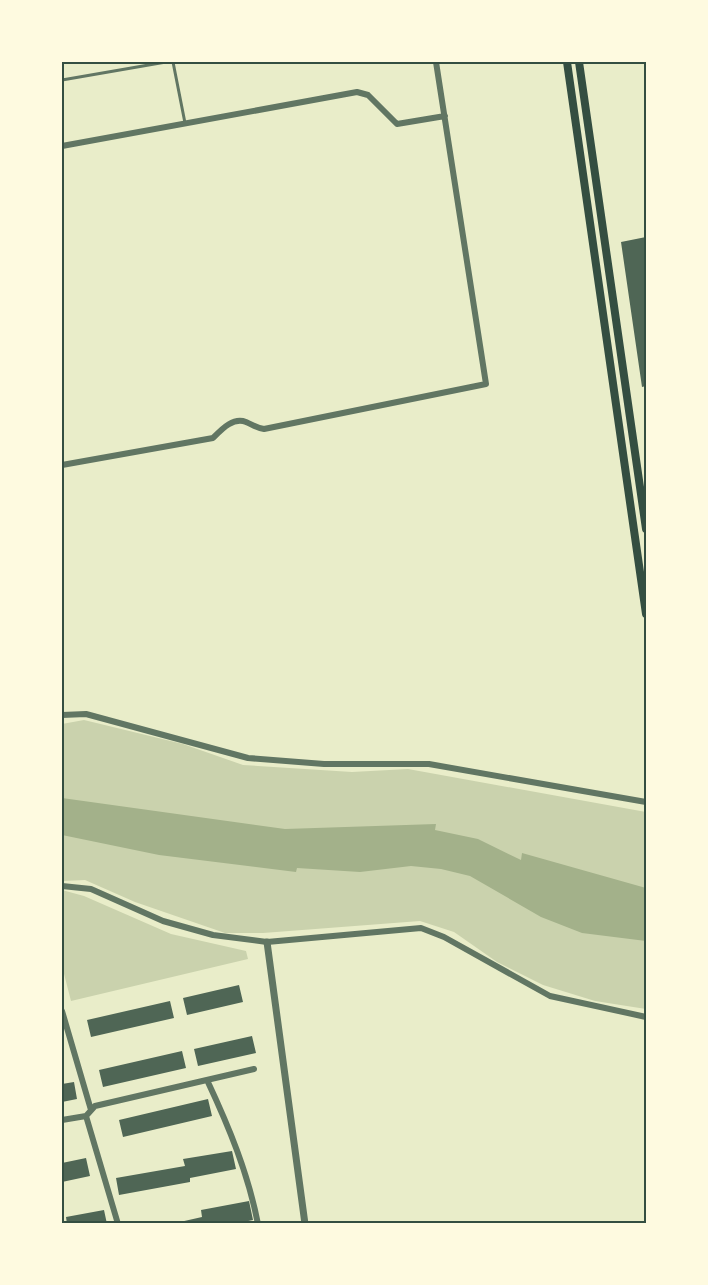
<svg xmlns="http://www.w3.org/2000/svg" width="708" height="1285" font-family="'Asap Condensed',sans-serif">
<rect width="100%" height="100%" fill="#e9edc9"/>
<!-- green -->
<path fill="#cad2ad" d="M84,720L183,744L243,765L352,772L408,769L646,812V1009L595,1001L543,985L497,962L454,932L420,921L263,933H225L135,902L85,880L62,881V724Z
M62,890L84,896L171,934L246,951L248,959L71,1001L62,966Z"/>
<!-- water -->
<path fill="#a3b18a" d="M62,798L285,829L436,824L435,830L478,839L521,860L522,853L646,888V941L582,933L541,917L470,876L441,869L411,866L360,872L297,868L296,872L159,855L62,835Z"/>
<!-- building -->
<path fill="#4f6655" d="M646,237V386L642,387L621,242Z
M239,985L243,1002L187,1015L183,998Z
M170,1001L174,1018L91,1037L87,1020Z
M252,1036L256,1053L198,1066L194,1049Z
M182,1051L186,1068L103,1087L99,1070Z
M74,1082L77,1099L62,1102V1084Z
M208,1099L212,1116L123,1137L119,1120Z
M232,1151L236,1169L190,1178V1182L119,1195L116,1178L185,1166L183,1159Z
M86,1158L90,1176L62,1182V1163Z
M249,1201L253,1220L234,1224H171L202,1217L201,1210Z
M104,1210L107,1224H67L66,1217Z"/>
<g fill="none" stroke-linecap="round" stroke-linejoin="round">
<!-- service -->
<path stroke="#617663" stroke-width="3" d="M173,62L185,123
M62,80L166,62"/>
<!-- minor -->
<path stroke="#617663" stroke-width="6" d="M62,146L357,92L368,95L397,124L445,116
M62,465L213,438C222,429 233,417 246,422C253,425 257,428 264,429L486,384L436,62
M62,715L86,714L248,758L324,764H429L646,802
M62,886L91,889L163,921L213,935L267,942L421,928L444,937L550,996L646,1017
M62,1011L91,1110
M207,1080C229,1127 248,1173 258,1224
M86,1116L118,1224
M62,1120L86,1116L95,1106L254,1069"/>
<!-- tertiary -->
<path stroke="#617663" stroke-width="7" d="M267,942L305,1224"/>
<!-- secondary -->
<path stroke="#344e41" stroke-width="8" d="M567,62L646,614
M579,62L646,529"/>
</g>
<!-- border -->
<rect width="708" height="1285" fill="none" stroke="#fefae0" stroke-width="126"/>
<rect x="63" y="63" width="582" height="1159" fill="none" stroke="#344e41" stroke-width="2"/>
</svg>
